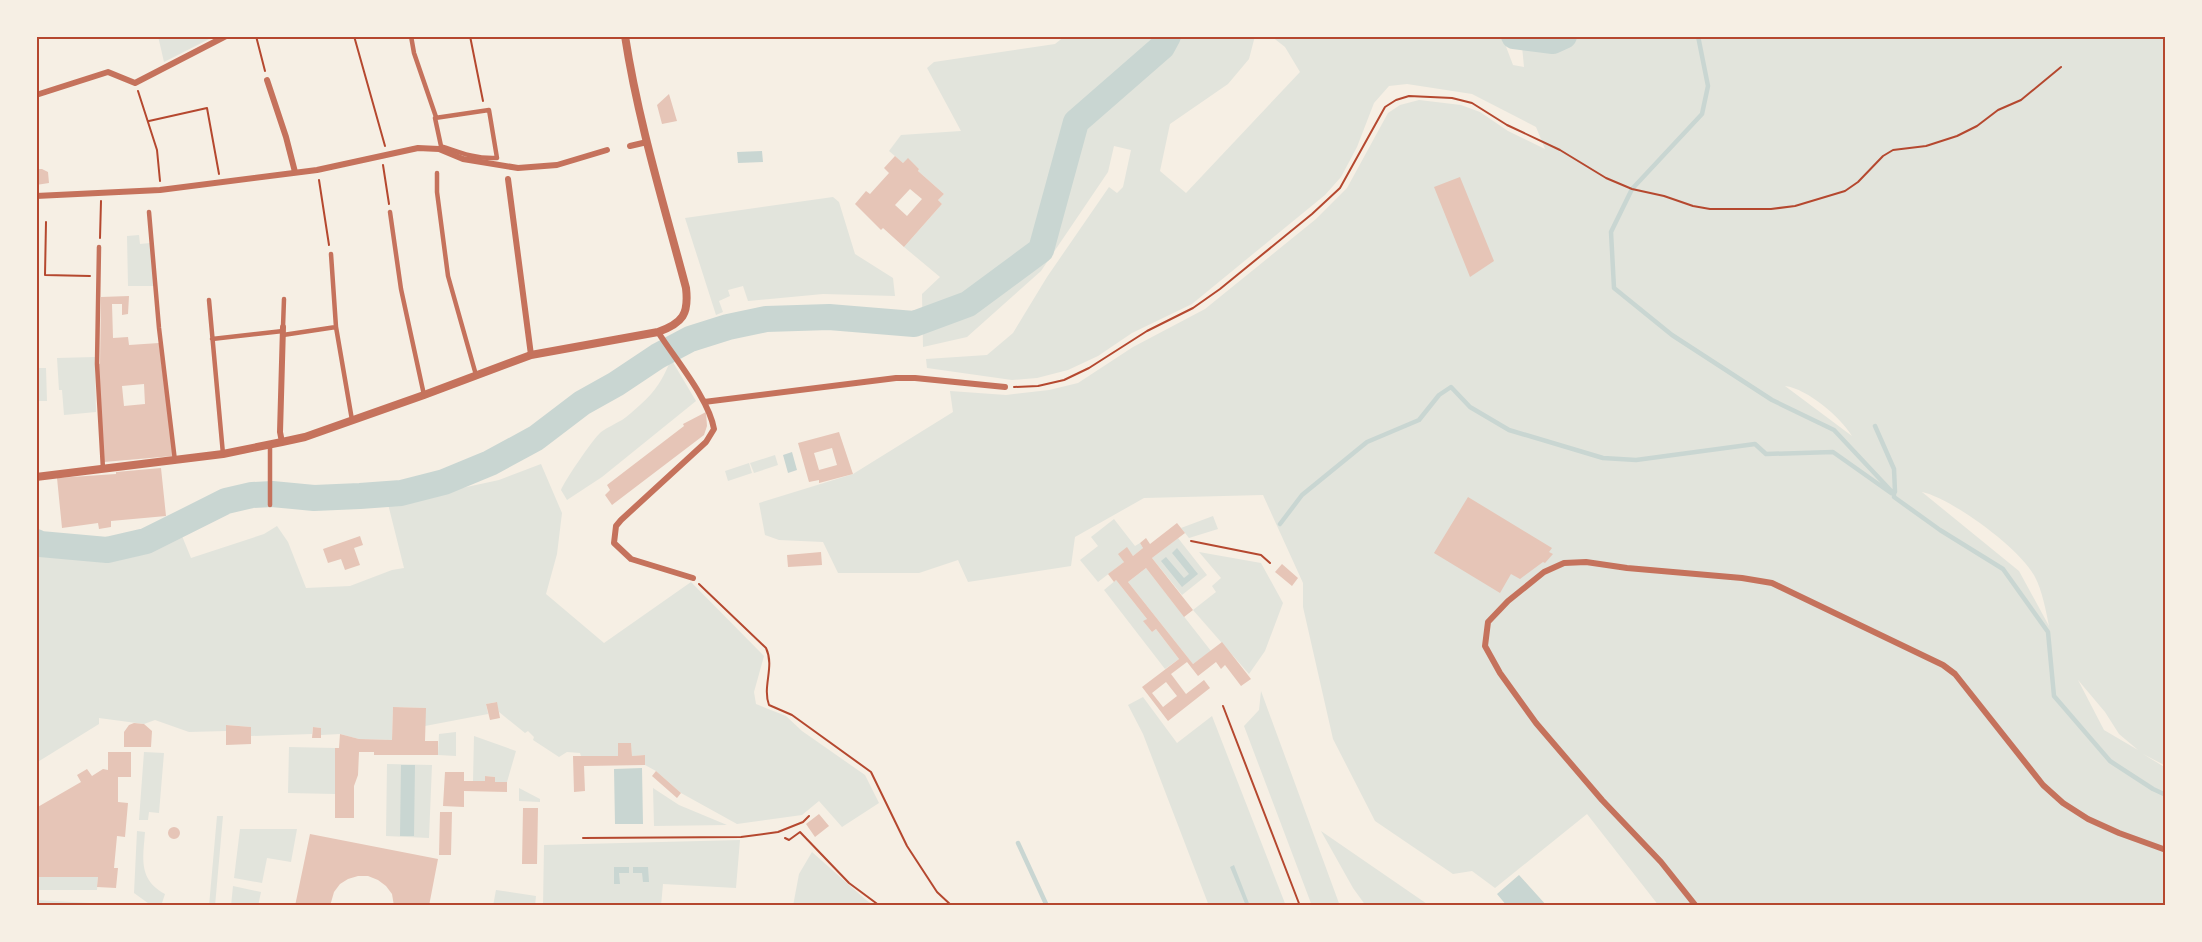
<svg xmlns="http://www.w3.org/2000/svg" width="2202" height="942" font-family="Manrope,sans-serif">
<rect width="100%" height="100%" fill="#f6efe4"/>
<!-- green -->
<path fill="#e2e4dc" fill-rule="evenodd" d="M158,36H215L164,62Z
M1065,36H1255L1249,59L1228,84L1170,124L1160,171L1186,193L1300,72L1285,47L1271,36H1502L1513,65L1524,67L1521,36H2166V766L2143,754L2166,768V906H1659L1587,814L1495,888L1472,871L1453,874L1375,821L1333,739L1303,607V583L1263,495L1144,498L1075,537L1071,566L968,582L958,560L919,573H838L823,542L779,540L765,535L759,503L853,474L953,412L950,391L1006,395L1049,390L1078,383L1133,347L1205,309L1316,219L1347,188L1388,113L1400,105L1419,100L1461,105L1480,112L1508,131L1545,149L1536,127L1472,94L1407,84L1389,86L1374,103L1357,147L1341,177L1325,195L1192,304L1132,333L1098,356L1068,370L1037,378L1012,380L927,368L926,359L987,355L1013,333L1047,277L1109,187L1117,193L1123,187L1131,150L1114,146L1108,172L1041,271L967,337L923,347L922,294L940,277L904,247L942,204L938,200L944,194L918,171L919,169L908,159L903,163L889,151L901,135L961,131L927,68L934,62L1055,44ZM1785,386C1808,389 1840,417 1852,436ZM1922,492C1951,498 2020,548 2035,577C2042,590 2046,611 2049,626L2019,571ZM2078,680L2105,712L2119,734L2138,750L2104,730Z
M833,197L839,202L855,254L893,278L895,296L823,294L748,301L743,286L728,290L730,296L719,301L723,312L716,315L685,218Z
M139,235L140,244L150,243L154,286H128L127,236Z
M95,357L96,412L64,415L62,390H59L57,358Z
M671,359L696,401L602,477L567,500L561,490C565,480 593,439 601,432C608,427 615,424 622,420C628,416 634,410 640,405C656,391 663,379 671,359Z
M36,368H46L47,401H36Z
M775,455L778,465L754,473L750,463Z
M749,463L752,473L728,481L725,471Z
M541,464L562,513L557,554L546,594L604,643L691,582L764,656L754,692L756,704L786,716L802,731L865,775L879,803L842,827L819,801L802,815L737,824L681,793L656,771L645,765V755L632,756L631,743L618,744V756H581L580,753L567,752L559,757L533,740L534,737L528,731L525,733L499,712L496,702L486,704L488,714L425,726V708L393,707L392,740L359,739L340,734L321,735V728L313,727L312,734L251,736V727L227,725L226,731L189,732L155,720L144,724L99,718V724L36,763V554L109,561L182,536L191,558L264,534L277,526L288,542L306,588L350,586L392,570L404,568L388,504L499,480Z
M1213,516L1218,529L1189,538L1181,528Z
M1114,519L1135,546L1140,543L1143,548L1133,556L1127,548L1124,562L1098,582L1080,560L1098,546L1091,537Z
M1178,538L1207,575L1182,595L1152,558Z
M1199,552L1261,563L1283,603L1265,651L1249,674L1193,610L1216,592L1212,586L1221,578Z
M1146,568L1211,651L1193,664L1128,582Z
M1116,580L1147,619L1144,622L1152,632L1156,629L1179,659L1165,669L1104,590Z
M1261,691L1340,906H1312L1244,726L1259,710Z
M1143,697L1177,743L1212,716L1286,906H1209L1143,734L1128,705Z
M456,732V756L438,755L439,734Z
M474,736L516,751L507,782H495V777L485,776V781H473Z
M289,747L335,748V794L288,793Z
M144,752L164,753L159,813L149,812L148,820H139Z
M387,764L432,765L429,838L386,836Z
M519,788L540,799V802L519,801Z
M653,788L679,805L727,825L654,826Z
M217,816H223L215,906H209Z
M240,829H297L291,862L267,858L262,883L234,878Z
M137,831L145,832C143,859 138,879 165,894L161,906H152L134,893Z
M1321,831L1430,906H1366L1353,888Z
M740,840L736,888L663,884L661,906H543L544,845Z
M812,852L866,900L875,906H793L799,874Z
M36,877H98L97,890H36Z
M233,886L261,892L258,906H231Z
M496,890L536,896L535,906H493Z
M36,900L126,905L127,906H36Z"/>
<!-- water -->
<path fill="#c9d6d2" d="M762,151L763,162L738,163L737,152Z
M792,452L797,470L788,473L783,455Z
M1177,548L1198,574L1182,587L1161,561L1166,557L1184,578L1189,574L1172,553Z
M401,765H415L414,836H400Z
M642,768L643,824H615L614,769Z
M1234,865L1250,906H1246L1230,867Z
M614,867H629V873H619L620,884H614Z
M633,867H648L649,882H643L642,873H633Z
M1519,875L1547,906H1507L1497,894Z"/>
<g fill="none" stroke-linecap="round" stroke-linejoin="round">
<!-- stream -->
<path stroke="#c9d6d2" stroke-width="4.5" d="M1698,36L1708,86L1702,114L1632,189L1611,232L1614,288L1672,335L1772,400L1834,430L1894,494V497L1940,530L2003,569L2048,632L2054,696L2110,761L2153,789L2166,795
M1875,426L1894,469L1895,492
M1280,524L1302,495L1367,442L1419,420L1439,395L1451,387L1470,407L1509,430L1603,458L1636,460L1755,444L1766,454L1833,452L1891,493
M1018,843L1047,906"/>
<!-- river -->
<path stroke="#c9d6d2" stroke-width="26" d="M1514,36L1553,41L1564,36
M36,542L40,544L107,550L146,541L226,501L252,495L272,494L314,498L360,496L401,493L444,482L490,463L536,438L582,403L616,384L658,356L690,339L728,327L766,319L829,317L914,324L968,304L1041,250L1076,122L1162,47L1168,36"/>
</g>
<!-- building -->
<path fill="#e6c5b7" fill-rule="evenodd" d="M669,94L677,121L662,124L657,105Z
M895,156L903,163L908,158L919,169L918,171L944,194L938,200L942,204L904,247L883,228L881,230L855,204L866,191L870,194L889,173L884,168ZM910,189L922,199L907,216L895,205Z
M36,169H42L48,172L49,183L36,185Z
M1460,177L1494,261L1470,277L1434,187Z
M129,296L128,314L122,315V304H112L113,338L128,337L129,345L159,343L173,456L104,462L98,364H100L101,297ZM144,384L145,404L124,406L122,386Z
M706,412L707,426L704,435L612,505L605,495L610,490L607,485L684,426L683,424Z
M839,432L853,474L819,483V480L809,482L798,443ZM832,448L837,465L819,470L814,453Z
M161,468L166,516L111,521V527L99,529L98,523L62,528L57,478L116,474V472Z
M1468,497L1552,548L1549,552L1553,554L1545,563L1543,562L1520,579L1511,574L1500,593L1434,553Z
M1177,523L1185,533L1152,558L1193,610L1184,617L1146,568L1128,582L1193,664L1222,642L1251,679L1241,686L1225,665L1221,669L1216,662L1198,676L1187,662L1171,674L1186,694L1204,680L1210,688L1168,721L1142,687L1179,659L1156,629L1152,632L1143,621L1147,619L1116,580L1114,582L1108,574L1124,562L1118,554L1127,547L1133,556L1143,548L1140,543L1146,538L1150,544ZM1166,682L1177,696L1163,707L1152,693Z
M360,536L363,545L354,548L360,565L345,570L341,559L328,563L323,549Z
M821,552L822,565L788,567L787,555Z
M1282,564L1298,578L1292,586L1275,572Z
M497,702L500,718L490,720L486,704Z
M393,707L426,708L425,741H438V755H374V752H359L358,775L354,786V818H335V748H339L340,734L359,739L392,740Z
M134,723L144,724L152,731L151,747H124V732L129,725Z
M226,725L251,727V744L226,745Z
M313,727L321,728V738H312Z
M618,743H631L632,756L645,755V765L584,766L585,791L574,792L573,756H618Z
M108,752H131V777H118V802L128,803L125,837L117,836L114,868H118L116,888L97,887L98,877H36V808L81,782L77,775L87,769L92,776L103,769L108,770Z
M656,771L681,793L677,798L652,776Z
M445,772H464V781H485V776L495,777V782H507V792L464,791V807L443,806Z
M523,808H538L537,864H522Z
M440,812H452L451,855H439Z
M819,814L829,826L815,837L806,824Z
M168 833a6 6 0 1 1 12 0a6 6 0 1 1-12 0Z
M310,834L438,859L429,906H394L392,894L386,886L378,880L368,876H358L348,879L340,884L334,892L330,906H295Z"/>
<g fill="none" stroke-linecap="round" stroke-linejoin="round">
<!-- path -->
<path stroke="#b5482f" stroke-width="2" d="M256,36L265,71
M354,36L385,146
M470,36L483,101
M138,91L157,150L160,181
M149,121L207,108L219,174
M383,165L389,204
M319,180L329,245
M46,222L45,275L90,276
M100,238L101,201
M1014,387L1038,386L1064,380L1089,368L1147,331L1193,308L1220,289L1312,214L1340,188L1385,107L1396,100L1409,96L1452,98L1472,103L1507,125L1560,150L1606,178L1632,189L1664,196L1693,206L1710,209H1771L1795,206L1845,191L1858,182L1883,156L1893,150L1926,146L1957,136L1977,126L1998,110L2021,100L2061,67
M1191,541L1261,555L1270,563
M699,584L766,648C775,667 762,686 769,705L792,715L871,772L907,846L937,892L952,906
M1223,706L1300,906
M583,838L741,837L778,832L803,822L809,816
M785,838L789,840L800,832L849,883L880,906"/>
<!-- pedestrian -->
<path stroke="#c5725c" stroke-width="4.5" d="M411,36L414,53L436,117
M489,110L497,158C476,159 461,153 441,146L435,118Z
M437,173V192L448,276L476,375
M149,212L159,328L175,461
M390,212L401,289L424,395
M99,247L97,364L103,469
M331,254L336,327L352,420
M209,300L223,454
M283,327L284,299
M283,335L336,327
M212,339L283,331
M270,445V505"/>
<!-- minor -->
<path stroke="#c5725c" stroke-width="6" d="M267,80L286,137L295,172
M36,95L108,72L135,83L226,36
M630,146L647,142
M508,179L531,355
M36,196L160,190L317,170L418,148L439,149L463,159L518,168L557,165L607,150
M658,332C675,359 709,399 714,429L706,442L621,520L616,526L614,543L631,559L693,578
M704,402L896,378H915L1005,387
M282,442L280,432L283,327
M1696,906L1661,862L1602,800L1536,723L1500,673L1485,646L1488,622L1508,601L1544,572L1564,563L1586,562L1627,568L1742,578L1772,583L1943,665L1955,674L2043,785L2063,803L2088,819L2119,833L2166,850"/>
<!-- tertiary -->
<path stroke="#c5725c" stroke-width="8" d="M36,477L223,454L282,442L305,437L424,395L531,355L658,332C683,323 689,314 686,288C664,205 638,121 625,36"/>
</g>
<!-- border -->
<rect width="2202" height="942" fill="none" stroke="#f6efe4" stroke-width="75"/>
<rect x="38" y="38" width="2126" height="866" fill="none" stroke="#b5482f" stroke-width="2"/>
</svg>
